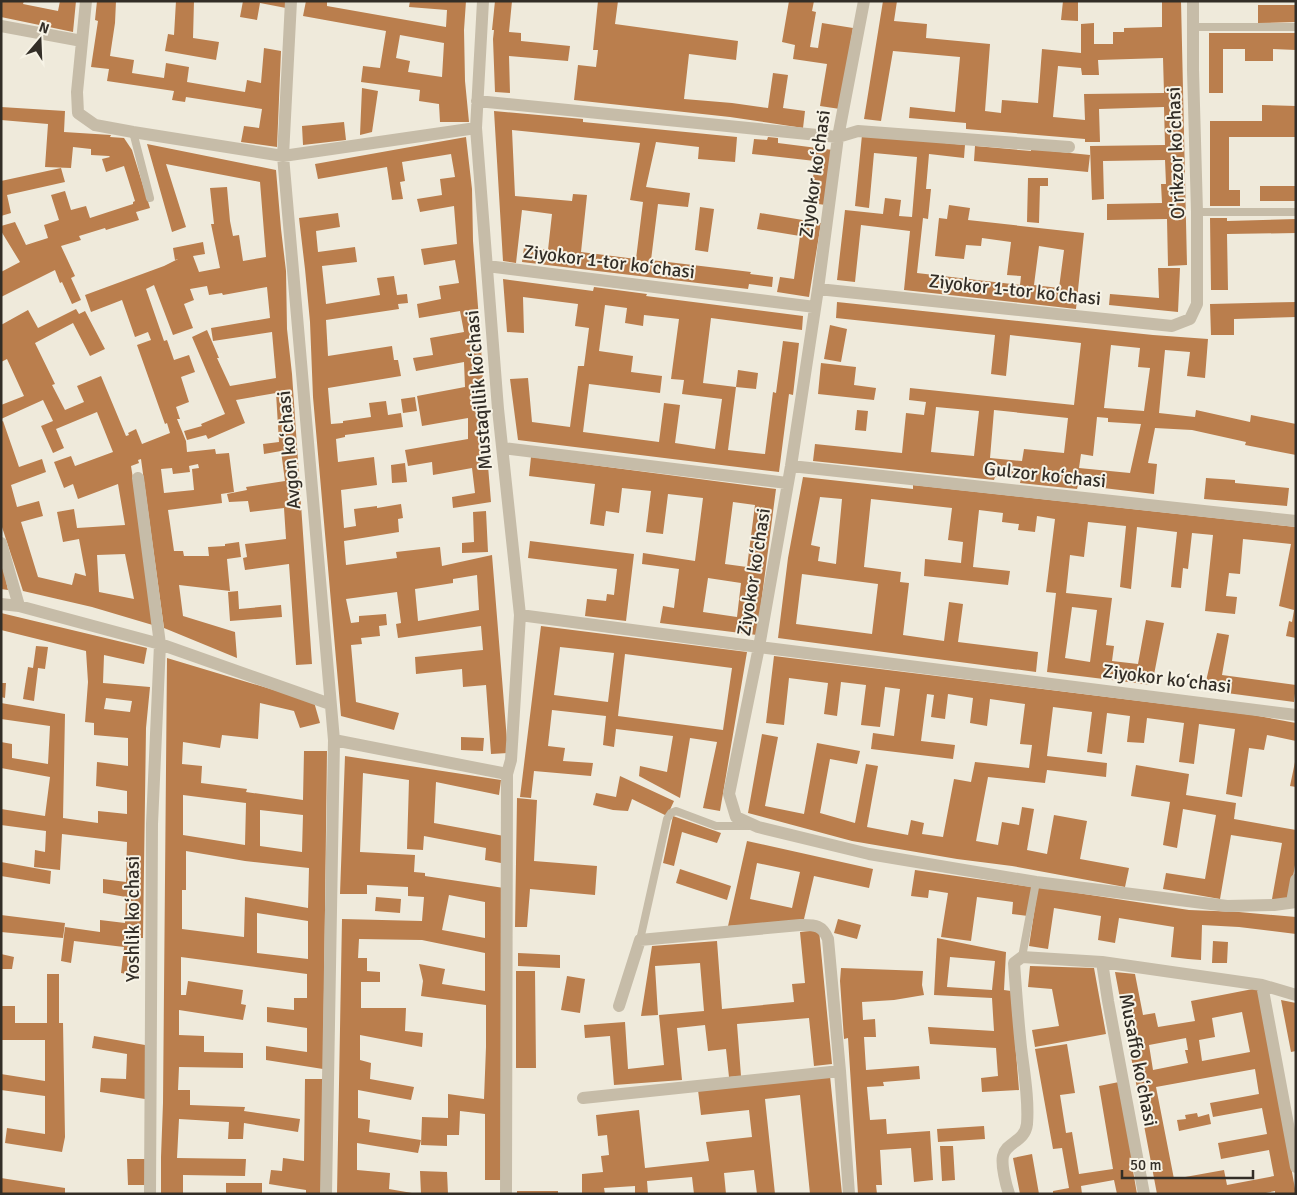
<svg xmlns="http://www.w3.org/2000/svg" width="1297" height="1195" font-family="Signika,sans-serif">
<rect width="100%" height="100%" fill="#efeadb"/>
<!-- building -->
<path fill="#ba7e4d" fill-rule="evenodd" d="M1,1H24L23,4L58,11L60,1H76L73,32L1,17Z
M97,1H116L115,23L110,56L134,60L132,73L164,78L166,63L189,67L187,82L245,92L247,80L261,83L264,48L281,51L277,147L241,142L244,126L259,128L262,109L186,97L185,102L172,100L174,91L107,81L109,69L91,67L98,21L95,20Z
M176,1H194L193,38L219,42L216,60L165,51L168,34L174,35Z
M243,1H287L286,8L260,3L257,20L240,17Z
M306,1H327V6L446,27L447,10L409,7L410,1H466L464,30L465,81L469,122H440L439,104L419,101L420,90L361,82L363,66L380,68L386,31L303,16ZM400,35L444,43L442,77L408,72L410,61L396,58Z
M495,1H512L509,32L521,33V41L570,46L568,61L509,56L510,93L495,92L493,39L494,30H492Z
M598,1H618L615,24L738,41L736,60L689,54L684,99L732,103L768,108L773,73L788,75L783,108L805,111L803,128L730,117L574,100L578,65L596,67L598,50H593Z
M789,1H814L812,11L816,12L810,47L818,48L822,23L853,28L840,109L820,106L827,64L793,59L795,45L782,42Z
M883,1H897L894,21L927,24L926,38L990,44L985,111L1001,113L1002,100L1038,103L1042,49L1081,53V24L1094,23V44H1113V32H1124V28L1162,27V1H1181L1187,265L1168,266L1167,219L1107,220V204L1162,203L1161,184H1166L1165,160L1103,161L1104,199L1092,200L1090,146L1165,145L1164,107L1099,109L1100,142H1085V139L966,129V123L909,118L910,107L955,112L960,57L893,51L881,121L864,119ZM1163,58L1164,93L1084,94L1085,120L1053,117L1058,66L1081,68L1082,75H1099L1098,60Z
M1063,1H1078V21L1061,20Z
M1258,5H1296V22L1258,23Z
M1209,33H1296V50L1273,49V61H1245V49H1223V93H1209Z
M362,88L378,91L372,132L360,135Z
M1262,105L1296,106V137H1229V190H1240V206H1210V121H1262Z
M1,107L65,111L64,132L111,135L110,137L124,138L132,150L150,208L136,212L139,220L106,230L105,228L79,236L81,240L61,246L75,276L71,278L81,300L72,304L62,282L60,283L55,270L1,297V272L20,262L1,231V226L15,222L26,245L48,238L44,225L59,220L51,195L65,191L71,210L86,206L90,218L133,204V202L135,201L124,166L106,172L102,159L110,157L109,156L91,155V149L73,147L71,168L45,167L48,124L1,120Z
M494,111L583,119V122L737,137L735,162L698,159L699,147L656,142L646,187L690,193L688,207L658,204L651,260L751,272L750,274L773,277L772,287L749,284L748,289L522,262L524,247L548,250L552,214L522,210L516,263L503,261ZM512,130L640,143L630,200L643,202L636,259L581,252L587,195L573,194L572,201L515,196Z
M344,122L346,140L303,145L302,126Z
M862,135L965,145L964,158L929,154L926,189H931L928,219L923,218L917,273L1020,285L1021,276L1007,275L1011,242L982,238L981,246L966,245L964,259L935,256L939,218L947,219L949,205L970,208L968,220L1084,233L1076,309L904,290L910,231L861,225L855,282L837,280L845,210L883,214L885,198L901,200L899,216L912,217L917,157L874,153L869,208L855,206ZM1039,246L1064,250L1059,288L1034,285Z
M466,137L472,189L473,241L481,346L487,454L491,502L453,508L452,497L475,493L472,468L433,475L432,462L408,466L405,450L468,439V418L422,426L417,396L465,387L464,362L416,371L413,358L433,355L430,338L464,332L460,311L419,318L417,304L441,299L439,286L459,283L455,260L424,265L421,249L457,244L454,206L420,212L417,199L442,195L440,179L455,177L451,154L402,162L405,181L400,182L403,199L392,200L387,167L318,179L315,164Z
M768,137L778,138V143L833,150L826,205L810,203L815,161L752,154L754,139L767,140Z
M147,144L276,170L281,229L286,271L287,329L292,374L312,664L296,665L289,564L245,570L243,558L247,557L245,544L286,539L284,508L250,512L248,501L229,502L227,494L247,490L246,487L285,481L281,451L264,454L263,444L279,442L276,393L236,400L245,423L208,439L206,435L187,440L184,431L202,426L201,424L225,414L192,337L207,330L219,358H217L230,386L276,378L272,332L213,341L211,328L270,318L267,287L223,295L222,293L209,295L207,286L190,289L194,300L184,304L193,328L173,335L154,285L146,289L164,341L167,340L174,360L189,355L195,372L181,377L189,402L176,407L180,419H177L186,441L187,452L215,449L216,454L229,453L234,492L221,494L222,503L168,510L174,551H183L184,556H209L208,547L225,546V544L239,542L241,557L227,559L230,591L179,585L183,616L235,632L237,658L164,628L141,459L138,460L139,463L131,466L156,626L92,607L23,591L1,524V422L3,421L19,467L42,459L46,472L11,485L17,507L39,501L43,516L21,522L38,577L72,585L75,573L86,576L79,539L63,542L57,512L74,509L77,528L125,525L118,484L78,499L73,484L64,488L54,462L71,456L75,466L113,452L97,412L56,429L64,448L53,453L41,426L53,421L43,400L1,419V405L24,396L7,359L1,362V325L28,310L38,328L76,309L79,314L85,311L105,349L90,356L73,323L35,343L55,384L52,385L65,410L84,402L77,386L101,376L126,436L129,435L128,433L136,429L142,444L170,433L167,423L165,424L137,345L151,340L148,332L135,337L122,300L91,312L85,295L164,266L178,259L175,260L173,248L203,242L205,254L193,256L199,272L220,268L211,224H214L210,188L227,187L230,221L233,236L239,235L243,261L266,257L260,182L166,164L186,227L172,232ZM198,464L199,468L192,469L194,490L164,493L161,469L172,468L173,474L190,472L189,466ZM125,554L134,599L99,592L97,555Z
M975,146L1031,151V149L1090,155L1088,172L974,161Z
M61,168L65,182L7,195L11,213L1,216V181Z
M1028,178H1048V186H1040L1039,223L1027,222Z
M1260,186H1296V201H1260Z
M700,207L714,209L708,252L695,250Z
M338,213L340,227L316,231L318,252L355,247L357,262L322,266L326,304L380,295L377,278L394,276L397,295L407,294L408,303L398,304L399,309L326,320L328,356L392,346L394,360H398L401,376L328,388L331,424L343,423V421L371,417L369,403L386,401L388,415L401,413L403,427L345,435V437L336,439L338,462L374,457L377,485L341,490L344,528L356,526L354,509L377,506V508L401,504L403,518L398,519L399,532L344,541L346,565L397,558L396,552L440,547L442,566L492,555L508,753L491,754L486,685L463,687L462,669L416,674L415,657L483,650L481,626L398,638L396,624L401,623L397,592L346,599L351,623L359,622V616L386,614L387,625L379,626L380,636L361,638L362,644L351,645L356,702L399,713L394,730L341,716L313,397L310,322L305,269L299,218ZM477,575L479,610L418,621L415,589L453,583V579Z
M760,213L821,223L809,297L777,292L780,277L794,279L800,236L757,229Z
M1210,218H1227V221L1296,219V233L1227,234L1228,290H1211Z
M1158,268H1180L1178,312L1109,305L1110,294L1159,298Z
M503,279L593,291L594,287L647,294L646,296L803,316L802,330L711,318L703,383L736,387L728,450L765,454L773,392L776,393L783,341L799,343L793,395L789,394L779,472L518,440L510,379L528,378L532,422L570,427L578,366H584L589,328L575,326L578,304L523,297L524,333L507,332ZM605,305L627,308L625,323L643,326L644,315L679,319L671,379L684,380L682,394L722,399L715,449L675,443L680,405L664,403L659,442L583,432L589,384L660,393L662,376L631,372L633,356L599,351Z
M837,302L1153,335L1208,339L1205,378L1187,376L1190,352L1165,350L1159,413L1195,417L1196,410L1250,422L1251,415L1296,424V455L1245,445L1246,442L1192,430L1155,428L1148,463L1157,464L1154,494L1078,485L1077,489L1020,483L1021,479L995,477L994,480L813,461L815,444L902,453L906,413L924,415L926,402L909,400L910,388L1074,405L1081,343L1010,335L1006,376L991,374L995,335L836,318ZM1111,345L1140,348L1138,367L1150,368L1144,411L1104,408ZM936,407L979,411L974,456L931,452ZM994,410L1068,418L1064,453L1024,449L1022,461L990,458ZM1097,417L1108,418V422L1141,424L1130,473L1079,468L1081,454L1093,456Z
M1296,302V317L1234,319V335H1211L1210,304Z
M830,325L847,329L841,362L824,359Z
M821,363L856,367L854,385L876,388L874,400L818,394Z
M738,370L758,373L756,389L736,387Z
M415,397L417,411L403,413L401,399Z
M857,410L868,411L866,431L855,430Z
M531,457L776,489L757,635L660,623L663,606L674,608L679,569L642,564L643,553L695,561L703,498L668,494L663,534L646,532L651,491L622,488L619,513L606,511L604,526L590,524L595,484L529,476ZM733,502L755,505L747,567L725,564ZM708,578L741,583L737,617L703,612Z
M405,463L407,482L392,483L391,465Z
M803,477L913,489V485L1296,527V638L1286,636L1289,621L1292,622L1294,610L1279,606L1291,544L1243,539L1240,574L1229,573L1226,596L1237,597L1235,614L1205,611L1213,535L1192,533L1188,569L1183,568L1181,588L1171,587L1177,532L1137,527L1131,589L1120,587L1126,526L1088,522L1084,557L1070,555L1066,593L1112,598L1106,645L1114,646L1112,661L1138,664L1146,620L1164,623L1152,685L1047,672L1056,593L1046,592L1055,519L1037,516L1035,532L1018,530L1019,524L1002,522L1003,513L979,510L973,567L1010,571L1008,585L971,581L924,576L925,559L961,563L963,542L948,540L952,508L871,499L864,567L901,572L900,582L909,583L903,635L944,641L949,602L963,604L958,642L1038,652L1036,672L778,638L788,558ZM820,497L842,499L836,564L818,561L820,547L811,545ZM802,574L878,584L872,634L796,624ZM1072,607L1097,610L1090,662L1065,658Z
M1206,478L1235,480V483L1289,488L1287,506L1204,499Z
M486,511L488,552L462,553V543L474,542L473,512Z
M530,541L634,554L626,621L585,616L587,599L606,601L607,594L614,595L617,569L528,558Z
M1,557L8,590L1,589Z
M238,591L239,609L281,605L282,617L230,621L228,592Z
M1,613L147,648L144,664L104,655L103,683L150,687L146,728L143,938H140L136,969L139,970L138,976L121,973L124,947L74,941L71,963L61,961L65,927L100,932V920L125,923L126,897L103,893V879L126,882L127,842L62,834L60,870L34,867L35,850L45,852L46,831L1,825V809L45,816L50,777L1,768V742L12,744V758L48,764L50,726L1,719V703L65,714L63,818L98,823V811L127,814V791L96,786L97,762L128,766V738L94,735V723L85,722L88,682L86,651L1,630ZM106,698L132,701L130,712L104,709Z
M541,626L747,652L720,811L703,808L717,742L690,738L680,798L639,776L640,766L667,772L673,736L616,729L614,747L603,745L606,716L552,710L548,746L565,748L563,761L593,763L591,776L534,771L531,798L520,797ZM560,647L614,653L608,702L554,695ZM625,654L732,668L723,730L618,716Z
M1217,633L1229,635L1222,675L1296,685L1294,702L1204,690Z
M36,646L48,647L45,669L38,668L34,701L23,699L28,667L33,668Z
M774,656L1253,715L1296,723V741L1267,735L1264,750L1249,748L1242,797L1226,794L1235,729L1199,724L1194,764L1179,762L1184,723L1147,718L1144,743L1127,742L1130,716L1107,713L1102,754L1087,752L1092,712L1053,707L1047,756L1107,763L1106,777L1047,770L1045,783L988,777L976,841L998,845L1002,822L1019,825L1022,807L1034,809L1027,850L1047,854L1054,815L1087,821L1080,859L1129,868L1125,887L1012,866L957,859L852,841L748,813L762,734L778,737L765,806L804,814L817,743L860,751L857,764L830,759L820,813L855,823L866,764L878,766L867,827L908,835L911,820L924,823L922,834L943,837L954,779L971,782L975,762L1029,768L1032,745L1020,744L1025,704L990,699L987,726L970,723L973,698L948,694L945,719L931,717L934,695L927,694L921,741L955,745L953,759L871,749L873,733L894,736L900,689L885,687L880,727L861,725L866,685L841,682L837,716L824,714L828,683L789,678L784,725L766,723Z
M167,658L314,702L320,723L300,728L294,711L260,703L258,739L222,735L220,748L183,742L182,764L202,766L201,783L247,789L246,792L303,800L304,751H327L323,1069L266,1060V1046L307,1052V1028L267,1022V1007L294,1010V998H307V974L181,957V995H186L188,981L243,990L241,1004L246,1005L243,1020L179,1010V1035L204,1036V1052L243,1053V1068L179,1067L178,1090H190V1105L245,1107L244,1111L300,1119L298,1132L244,1123L243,1139H228L229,1122L179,1119L177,1158L246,1159L245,1176L183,1175V1194H161V1157L163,1103ZM183,795L246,803L245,845L183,835ZM260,810L303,815L302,852L260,846ZM186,851L245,861L309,868L308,908L245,897L244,937L182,929V890H186ZM257,913L308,921V959L257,953Z
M1,683H6L5,698L1,697Z
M461,737L484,738L483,751L461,750Z
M345,756L501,780L499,795L436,782L434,823L504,836L501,863L485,860L486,848L424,836L423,850L407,849L409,780L363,773L360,852L415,855L414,872L425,873V876L504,888L502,1180H485V1114L460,1111L459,1135H447V1146L421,1145L422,1117L448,1118V1094L484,1099L486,1047V1005L421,996L423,981L419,964L445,969L442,984L485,991V953L422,940L359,939L358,958H367V971L380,972V982H361V1008H406L405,1031L423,1033L422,1047L360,1035V1060L371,1063L370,1079L414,1087L411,1100L358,1090V1118L370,1120L369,1132L421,1140L418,1153L357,1143V1170L390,1173L389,1189L412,1193V1194H337L342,919L422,921L424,897L408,896V887L367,885V894H340ZM449,895L485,902V938L442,930Z
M1295,762H1296V787L1290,786Z
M1136,765L1189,774L1186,795L1236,803L1234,819L1296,830V859L1289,901L1272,899L1282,843L1231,835L1220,899L1163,889L1166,873L1205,879L1216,815L1183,809L1177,848L1163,845L1170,802L1131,796Z
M620,776L674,801L667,816L632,799L628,811L613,810L593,805L596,793L616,797Z
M517,798L537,800L534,861L597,866L595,895L530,889L527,927H515Z
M673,816L721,833L717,843L682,832L674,866L663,863Z
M747,841L873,869L869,888L814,876L804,919L789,922L728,926ZM757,863L800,872L792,908L750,899Z
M1,862L51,871L50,884L1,876Z
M680,869L731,886L727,900L676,883Z
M915,870L1032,887L1028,916L1012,914L1013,902L977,897L971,941L941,937L948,893L929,890L928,898L911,896Z
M1038,887L1189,910L1239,912L1296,917V934L1239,927L1202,925L1201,960L1188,959L1171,957L1174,927L1119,918L1115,943L1098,940L1101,916L1054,908L1048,949L1029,946Z
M376,897L401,899L400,913L375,911Z
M1,915L65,923L63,938L1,932Z
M838,919L861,925L857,939L834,933Z
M819,930L832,1064L814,1066L809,1018L737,1024L741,1076L729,1077L726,1049L708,1051L705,1025L677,1028L682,1080L614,1085L610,1036L585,1038L584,1025L625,1022L628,1069L664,1065L659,1015L704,1011L700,963L655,966L658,1015L641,1016L652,946L717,941L722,1009L794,1002L792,984L805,983L800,932Z
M937,938L1006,952L1004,990L1011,991L1019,1090L982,1092L981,1078L998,1076L996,1048L930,1044L928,1027L994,1031L992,998L934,995ZM950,957L995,961L992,990L947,987Z
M1213,941L1228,942L1227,963H1212Z
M518,953L560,955V968L518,966Z
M1,954L14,957L12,969H1Z
M1030,966L1094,968L1106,1034L1035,1047L1032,1030L1059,1026L1052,989L1028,987Z
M841,968L923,971L922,985L924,995L894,1000L862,1002L863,1020L875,1019L876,1037H864L866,1070L919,1066L920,1079L883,1082L884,1086L867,1087L870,1120L886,1119L887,1134L930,1131L933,1180L914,1182L911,1148L880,1150L882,1185H876L877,1194H858L848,1038L844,1039L840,981Z
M516,971H535L536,1068H516Z
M1115,972L1135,974L1143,1015L1155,1013L1158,1027L1195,1021L1191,1001L1258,988L1296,1194H1275V1191L1261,1194H1157ZM1242,1012L1250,1052L1202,1061L1199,1040L1215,1037L1212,1018ZM1186,1038L1188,1050H1185L1188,1063L1153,1070L1149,1045ZM1255,1069L1259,1094L1210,1103L1213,1117L1262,1108L1267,1134L1218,1143L1221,1159L1269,1150L1274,1176L1227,1185L1224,1170L1174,1179L1156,1087Z
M47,974H59V1023H63L65,1137L62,1152L5,1143L7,1128L45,1134V1096L1,1090V1074L45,1081V1040H1V1006H15V1023H47Z
M567,976L585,979L580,1013L561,1010Z
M1281,1000L1296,1003V1051L1291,1052Z
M94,1036L145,1045V1099L100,1092L101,1078L126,1079L127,1054L92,1048Z
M1067,1044L1075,1093L1060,1095L1066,1133L1072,1132L1079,1174L1113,1169L1099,1086L1119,1082L1134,1165H1132L1137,1194H1117L1114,1180L1081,1186L1082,1194H1053V1191L1069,1188L1062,1148L1053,1149L1035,1049Z
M830,1076L842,1194H810L800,1095L765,1099L775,1194H757L754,1170L724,1173L726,1194H694L692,1177L647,1181L648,1194H635V1186L604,1188L605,1194H582V1174L603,1172L601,1156L609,1155L607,1135L598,1136L596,1115L639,1110L645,1168L709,1161L706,1142L752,1137L749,1110L701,1115L698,1090Z
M305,1079H324L323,1194H306V1190L269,1184L271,1170L282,1171L283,1158L304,1161Z
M1197,1113L1198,1117L1209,1114L1211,1124L1179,1131L1177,1120L1186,1119L1185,1115Z
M984,1126L985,1139L938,1142L937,1129Z
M940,1146H953L955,1180L942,1181Z
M1032,1154L1039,1194H1020L1013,1158Z
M127,1159H145V1185H128Z
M420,1171L447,1172L448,1194H421Z
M1,1178L65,1188V1194H1Z
M226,1183H262V1194H226Z
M517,1191H558V1194H517Z"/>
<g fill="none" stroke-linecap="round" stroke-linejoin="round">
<!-- service -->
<path stroke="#c6bca8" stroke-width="8" d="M1192,27H1296
M133,132L150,198
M1197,212H1296
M640,940L667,819L671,813L676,811L716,826H750
M1022,957L1036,882"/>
<!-- minor -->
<path stroke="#c6bca8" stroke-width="12" d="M86,1L77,92L78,113L95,125L133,132L283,156L476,128
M291,1L283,156L334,740L326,1194
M483,1L476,128L498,409L520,615L511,760L507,774L506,1194
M864,1L838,137L818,289L791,466L759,647L729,794L736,817L758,827L869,854L1036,882L1227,906L1274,905L1296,902
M1,26L82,41
M477,101L838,137L858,131L1069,147
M487,266L815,307
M818,289L1172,326L1190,319L1197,304V212L1193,70V1
M503,448L787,483
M791,466L1296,521
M138,478L160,644L152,824L150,1194
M1,543L19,606
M1,604L19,606L160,644L330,704
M520,615L759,647L1296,715
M334,740L507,774
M1292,902L1296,880
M1102,962L1108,1001L1144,1194
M1262,985L1296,1167
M619,1006L640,940L800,925C814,925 822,924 828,939L840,1071L849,1194
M583,1098L840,1071
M1009,1194C1006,1185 1001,1165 1003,1156C1006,1142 1025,1142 1027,1124C1029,1099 1024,1072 1021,1047C1018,1019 1016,991 1014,963L1022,957L1102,962L1262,985L1296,995"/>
</g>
<g text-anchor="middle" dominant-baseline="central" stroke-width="4" stroke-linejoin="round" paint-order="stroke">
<!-- street labels -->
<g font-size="19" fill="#332e27" stroke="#f7f3e6">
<text transform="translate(1176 153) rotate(-92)">O'rikzor koʻchasi</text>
<text transform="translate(815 174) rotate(-82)">Ziyokor koʻchasi</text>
<text transform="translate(609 262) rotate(7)">Ziyokor 1-tor koʻchasi</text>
<text transform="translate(1015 290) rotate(6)">Ziyokor 1-tor koʻchasi</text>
<text transform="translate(479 390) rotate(-95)">Mustaqillik koʻchasi</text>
<text transform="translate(289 450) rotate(-95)">Avgon koʻchasi</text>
<text transform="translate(1045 475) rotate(6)">Gulzor koʻchasi</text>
<text transform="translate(754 572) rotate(-81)">Ziyokor koʻchasi</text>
<text transform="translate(1167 679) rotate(7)">Ziyokor koʻchasi</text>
<text transform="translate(133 919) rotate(-90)">Yoshlik koʻchasi</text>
<text transform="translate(1138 1060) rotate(79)">Musaffo koʻchasi</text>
</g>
</g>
<!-- border -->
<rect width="1297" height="1195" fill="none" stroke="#332e27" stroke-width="5"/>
<!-- north arrow -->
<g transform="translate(40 40) rotate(19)" stroke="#f7f3e6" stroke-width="4" paint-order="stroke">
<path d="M0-4L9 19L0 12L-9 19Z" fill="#332e27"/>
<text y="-8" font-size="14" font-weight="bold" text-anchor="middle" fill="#332e27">N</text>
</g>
<!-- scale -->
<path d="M1122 1170v8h131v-8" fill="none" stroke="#332e27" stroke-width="2.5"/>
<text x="1130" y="1170" font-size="15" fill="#332e27" stroke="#f7f3e6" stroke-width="4" paint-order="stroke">50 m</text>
</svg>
